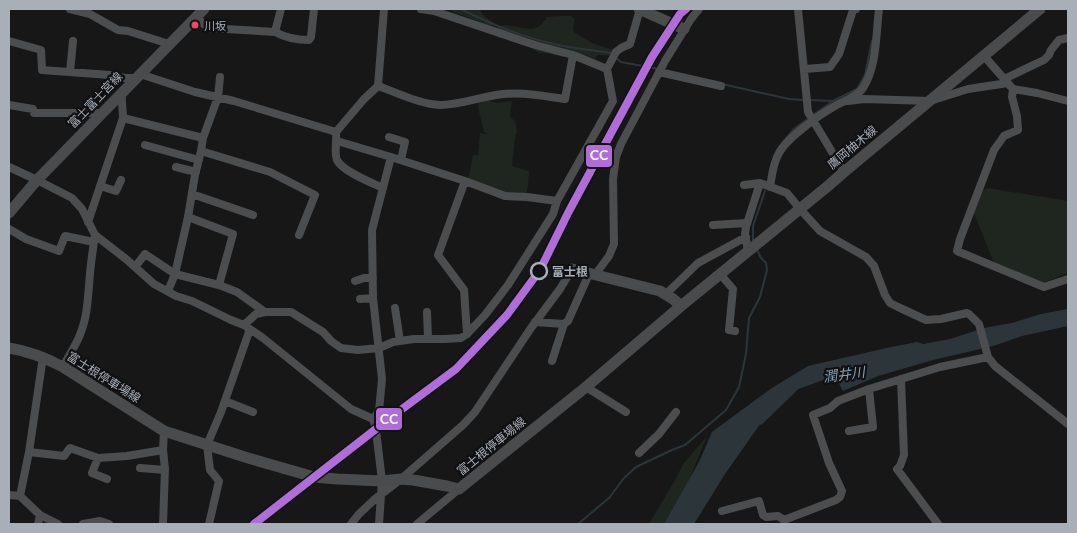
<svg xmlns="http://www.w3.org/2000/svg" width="1077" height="533" font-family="Lato,'Noto Sans JP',sans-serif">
<rect width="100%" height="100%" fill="#171717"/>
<!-- green -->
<path fill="#1f251f" d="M450,9H480C481,15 488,19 493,22L491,26L453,12Z
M561,16H571L575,19L573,27L574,32L592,43L610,49L620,46L613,56L598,55L594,59L573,55L563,57L551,54L539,53L534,50L532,42L528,38C523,37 515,35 510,36C503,38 505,40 497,37L500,33L497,27C511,20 529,36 542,24C544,22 545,19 547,17Z
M486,100L497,103L512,101L510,113L511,118L514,120L516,124L517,131L515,138L512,166L529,171L528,187L526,196L506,194L468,180L473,155H478L480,133L487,134L484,132L478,107L479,103Z
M988,188L1068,201V273L1042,283L994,263L974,213L983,190Z
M707,436L688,483L664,524H649L675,480L683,464Z"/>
<!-- water -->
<path fill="#2c363a" d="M1068,309V326L1022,336L993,346L933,360L878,376L843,391L835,376L778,396L770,410L725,474L694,524H664L699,462L712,432L772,388L808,366L891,347L917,342L923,344L950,339L984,328L1012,323L1041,314Z"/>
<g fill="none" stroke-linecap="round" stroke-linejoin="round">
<!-- stream -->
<path stroke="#2c363a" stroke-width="2" d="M461,9C494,26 531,40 568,47C582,49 596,51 611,53L613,55
M616,58L621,62L659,69
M722,84L789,99L803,100
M810,100L833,101
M813,115L833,101L857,89L865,75L872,41
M783,142L794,129L809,118
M753,241V226L765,191
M578,524L609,498L624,478L636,467L672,450L685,445L726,410L739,387L746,354L749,318L760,297L767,270L766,263L761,258L757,250"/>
<!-- river -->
<path stroke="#2c363a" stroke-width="12" d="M759,419L797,382"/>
<!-- street -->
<path stroke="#4b4d4f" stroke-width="8" d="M70,9L90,14L118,30L128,31L169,44
M421,9L434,11L535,45L573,55L607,69
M798,9L808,112L844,172
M196,17L208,28L275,32C286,38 296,40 309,40L311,37L314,9
M275,32L281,9
M9,41L41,50L42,70L110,75L125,78H136
M984,56L1013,89L1037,93L1068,101
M805,69L830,67L839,54L853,10L856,9
M70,72L73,41
M659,72L721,86
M140,74L195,92L234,101L336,132C337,140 334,154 337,160C342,171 372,183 383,188
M1004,79L1044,60L1049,55L1051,50L1059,40L1068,38
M378,86L384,9
M1013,89L1012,97L1017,116L1018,130L1004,136L994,150L960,239L957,251L1044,287L1068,279
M848,101L864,99L930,101L968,89L1008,83
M9,105L33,109L34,113H102
M123,118L203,138
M336,132L364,99L378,86C398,93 419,104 440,105C459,105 477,98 496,95C519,91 542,96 565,99L573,55
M389,137L405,142L401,160
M337,141L391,157L465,181L505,196L527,197L557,201
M145,145L199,160
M201,151L270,172L315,195L299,235
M9,167L37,180L72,198L82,209L95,235L126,259L154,284L176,296L192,301L231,320L244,325L263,338L351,409L373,419
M176,167L196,172
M465,181L438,255L464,290L467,334
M744,185L760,183L787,193L800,209L820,231L866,257L874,266L885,295L890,303L898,307L926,320L941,319L967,313L969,314L979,324L988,357L995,366L1068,424
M100,186L116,191L121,180
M770,187C772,175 773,163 779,153C787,138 819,115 835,106C844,101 857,97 863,88C877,67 876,33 879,9
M192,194L253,215
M188,217L233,234L219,285
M88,222L123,118C123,109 121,101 122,92
M713,225L747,223
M9,229L26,239L59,251L65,236L94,242
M748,251L745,234L746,227L760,183
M135,267L145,254L175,274L219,285L237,292L265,312
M720,274L733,289L729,330L735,331
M595,275L609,256L614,244L613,179L616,157L621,144L665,61L691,19L699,9
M355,281L364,278H373
M168,291L175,274L188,217L195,175L201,151L203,138L218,97L220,77
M666,294L698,263L746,237
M360,299L373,298
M395,308L400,341
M427,312L428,339
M535,322L564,324L568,321L589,274
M244,325L256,314L265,312H291L323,332L331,341L341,348L358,350L379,348L393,342L414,339H445L461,338L467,334L485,315L508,285L553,214L557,201L613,101L607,69L616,52L621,48L630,44L640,9
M552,361L564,324
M63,367C69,355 77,344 81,332C88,314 88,294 90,274C91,261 93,248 95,235
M901,379L904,455L900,466L897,469L938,524
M586,387L626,412
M225,401L253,412
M373,419L379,411L382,379L373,298L372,230L391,157
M373,419L376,430L382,481L379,524
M849,431L873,427L869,389
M29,452L64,456L70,448L98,458L127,456L163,450
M639,453L659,434L676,412
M98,458L92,473L107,479
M140,468L165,470
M9,495L20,496L40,515L38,524
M20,496L29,452L43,357
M722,511L759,501L763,515L766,517L778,516L784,520
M40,515L58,524
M83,524L100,521L109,524
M163,524L165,469L163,450L164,431
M209,524L219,481L210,470L207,445L221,412L250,329
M351,524L359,514L375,499L401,479L463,425L475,412L531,328L560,289L572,269
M417,524L459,489
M785,524L784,520L836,500L840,497L842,491L829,463L813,415L830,408L838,401L869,389L940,367L988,357"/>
<!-- secondary -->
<path stroke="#4a4b4d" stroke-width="11" d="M639,9L684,29
M9,213L37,180L204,9
M681,306L828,186L844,172L1040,9
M9,348C28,351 46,358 63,367L164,431L248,458L314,477L337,479L382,481L401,479L413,480L447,486L459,489L586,387L681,306L673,299L660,291L572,269"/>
<defs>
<path id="rail-1" d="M254,524L390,418L456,369L507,315L540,270L568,213L652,57L680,14L686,9"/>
</defs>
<!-- rail-1 casing -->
<use href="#rail-1" stroke="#111113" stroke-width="11"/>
<!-- rail-1 -->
<use href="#rail-1" stroke="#b06dda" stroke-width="8"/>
</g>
<!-- markers -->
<circle fill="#f34667" stroke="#111113" stroke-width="2" cx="195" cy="25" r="4.5"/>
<circle fill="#111113" stroke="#a8afb7" stroke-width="2.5" cx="539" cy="271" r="8"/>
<g text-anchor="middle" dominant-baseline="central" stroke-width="4.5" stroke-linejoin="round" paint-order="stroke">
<!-- bus labels -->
<g font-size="11" fill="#a8afb7" stroke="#111113" text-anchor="start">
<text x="204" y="25">川坂</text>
</g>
<!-- street labels -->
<g font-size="12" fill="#a8afb7" stroke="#111113">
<text transform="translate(95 100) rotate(-46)">富士富士宮線</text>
<text transform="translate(852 147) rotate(-40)">鷹岡柚木線</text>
<text transform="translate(104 377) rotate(32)">富士根停車場線</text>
<text transform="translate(491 446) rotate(-39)">富士根停車場線</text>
</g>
<!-- stop labels -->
<g font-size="12" font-weight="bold" fill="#a8afb7" stroke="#111113" text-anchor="start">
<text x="552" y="271">富士根</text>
</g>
<!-- water labels -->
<g font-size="14" font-style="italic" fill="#81a2b0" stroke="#111113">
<text transform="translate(844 374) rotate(-7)">潤井川</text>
</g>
</g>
<g stroke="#111113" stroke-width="2">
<rect x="585" y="144" width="28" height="24" rx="5" fill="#b06dda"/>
<rect x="375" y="407" width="28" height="24" rx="5" fill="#b06dda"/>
</g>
<g font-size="14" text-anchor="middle" font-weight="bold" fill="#fff">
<text x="599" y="160">CC</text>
<text x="389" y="424">CC</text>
</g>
<!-- border -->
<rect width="1077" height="533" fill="none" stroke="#a8afb7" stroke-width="20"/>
</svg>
